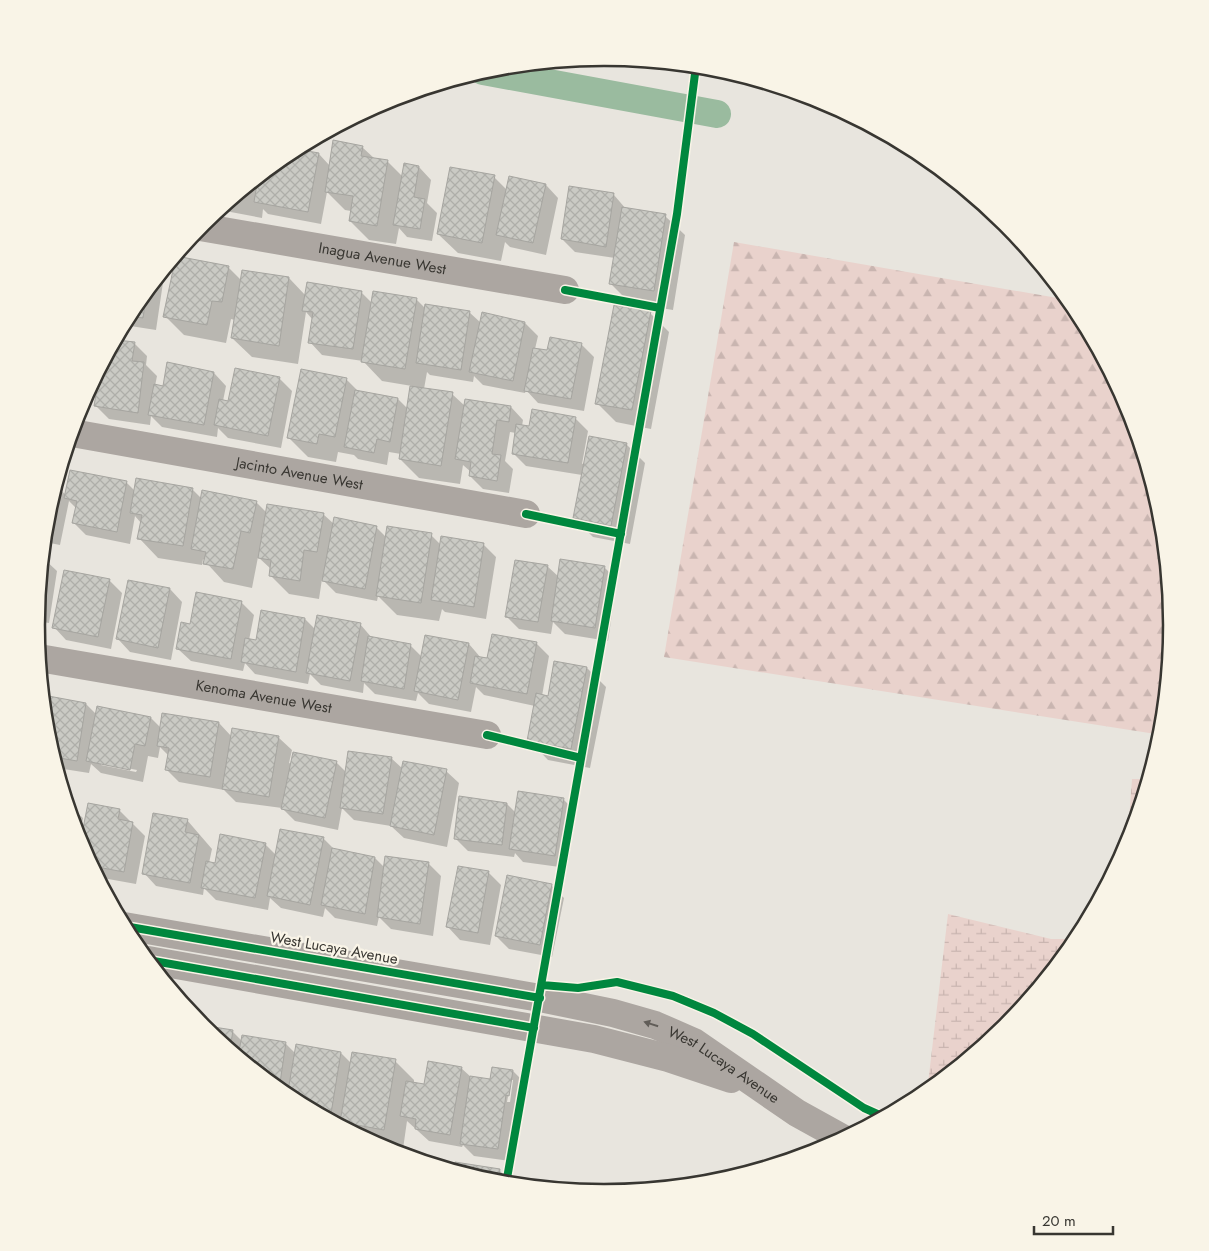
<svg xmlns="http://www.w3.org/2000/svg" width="1209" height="1251" font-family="Jost,sans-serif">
<defs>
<pattern id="forest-firs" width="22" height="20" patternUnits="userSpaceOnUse" patternTransform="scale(1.25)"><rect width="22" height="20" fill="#e9d2cc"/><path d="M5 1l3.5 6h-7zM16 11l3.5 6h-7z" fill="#c9b5b0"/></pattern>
<pattern id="wetland-marsh" width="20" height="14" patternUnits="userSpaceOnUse" patternTransform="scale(1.25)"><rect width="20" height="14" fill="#e9d2cc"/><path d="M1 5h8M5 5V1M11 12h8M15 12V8" fill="none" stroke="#c9b5b0"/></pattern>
<pattern id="building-cross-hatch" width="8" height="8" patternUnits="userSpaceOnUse" patternTransform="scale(1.25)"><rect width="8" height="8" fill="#cacac4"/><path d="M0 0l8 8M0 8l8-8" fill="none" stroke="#aeaea9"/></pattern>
</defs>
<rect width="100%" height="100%" fill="#e8e5de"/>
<!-- forest -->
<path fill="url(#forest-firs)" d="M734,242L1069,300L1077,310L1130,408L1162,515L1173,626L1162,735L664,657Z"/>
<!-- wetland -->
<path fill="url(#wetland-marsh)" d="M1132,779H1149L1127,848Z
M948,914L1051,939H1078L1006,1028L927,1092Z"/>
<!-- shadow -->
<path fill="#0003" fill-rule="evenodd" d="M362,147L375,159L387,161L403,177L419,167L431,180L427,203L437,213L432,241L407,237L399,228L396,244L369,240L350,221L351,211L345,210L327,192L321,224L268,214L263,209L262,218L220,210L295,150L319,154L330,166Z
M494,177L507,190L546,185L558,198L546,255L510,247L505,242L501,261L458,253L438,234Z
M614,195L626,209L665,216L685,235L673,310L630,303L611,284L615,258L575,252L562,239Z
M175,257L228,267L242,281L289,278L306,296L361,292L372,303L416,299L425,308L469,312L481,323H525L538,336L535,349L548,352L581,344L594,357L584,411L538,403L526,390L525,393L483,385L474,376L473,382L430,375L427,372L424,389L452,394L465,406L511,407L523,420L522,426L530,428L575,418L588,431L582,464L626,444L645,463L630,544L593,537L574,518L582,475L526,466L513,453L516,433L510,432L505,461L513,469L509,493L483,489L470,476L471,472L463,465L460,484L419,478L400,459L401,454L389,452L387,465L358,459L354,455L338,452L336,462L308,457L289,438L346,379L359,392L398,399L408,409L412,386L382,381L363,361L322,355L310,342L313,320L306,312L298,364L252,357L232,338L235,320L231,319L226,343L184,335L165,316Z
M165,269L156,330L124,325L132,310Z
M650,313L669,332L651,429L616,422L597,403Z
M115,341L134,343L147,356L146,365L157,376L155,386L164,387L214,373L226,386L223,401L229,402L279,378L292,391L281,448L228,438L218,428L217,437L162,427L151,416L150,425L109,419L96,406L101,367Z
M87,394L83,413L78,412Z
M126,482L135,491L192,489L202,499L256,502L267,513L323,514L334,524L376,527L387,538L431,535L441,545L483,544L496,557L486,619L445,612L442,609L439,621L397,615L378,596L377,601L336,593L322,579L319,599L289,594L270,575L271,569L258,557L252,588L224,582L203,559L202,565L158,558L139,538L141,523L135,516L130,544L86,535L74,523L76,508L69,501L60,545L45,542L47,514L56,486L66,495Z
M43,558L57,571L49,623L37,621Z
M547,566L559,577L604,567L617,580L608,641L565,634L553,622L551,634L519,629L507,617Z
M109,580L122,593L111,649L66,640L54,627Z
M170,589L182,602L171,660L130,652L118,639Z
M241,602L254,615L249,640L257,642L305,619L316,630L360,624L372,638L410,645L422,657L469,644L481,658L488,659L537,644L549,656L542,696L549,697L587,668L606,687L590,768L548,760L529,740L535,706L484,695L476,687L471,712L429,704L418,693L416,701L375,694L364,683L363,693L321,685L310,674L308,684L255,674L245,663L243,671L191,661L178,649L190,625Z
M86,704L97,715L98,708L151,718L161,728L219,723L232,737L233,730L279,738L292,750L289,763L292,764L336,762L346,772L391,758L403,769L446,771L459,783L447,847L404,838L391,826L354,820L342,808L338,830L295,821L282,808L236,802L224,790L179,782L167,770L169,756L160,747L158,758L148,756L143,782L101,773L91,764L89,773L57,768L47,736ZM101,763L137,770L136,772L101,765Z
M563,799L576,812L567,868L523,862L515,853L514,857L468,851L455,838L507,804L516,813Z
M68,805L83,818L79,840Z
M119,810L145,836L136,884L97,877L81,846Z
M187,820L212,849L209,863L216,864L265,844L276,855L323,838L335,850L375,858L385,868L429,864L441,876L433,936L391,929L379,917L377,926L335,918L325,908L323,917L281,908L270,898L268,910L216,900L204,888L203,895L156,886L144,873Z
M488,872L501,885L490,945L460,940L448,927Z
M551,885L564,898L552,957L509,949L496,936Z
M202,1026L232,1031L242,1041L286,1044L296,1054L341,1053L351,1063L395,1061L414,1080V1084L425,1086L461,1068L471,1077L491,1081L493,1068L513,1071L526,1084L522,1108L519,1107L510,1161L474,1156L463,1145L462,1147L429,1141L407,1121L403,1149L374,1144L289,1098ZM511,1080H513L510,1102H507Z
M499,1170L514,1185L493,1183L455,1171Z"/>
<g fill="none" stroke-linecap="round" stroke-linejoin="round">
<!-- canal -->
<path stroke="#9abb9f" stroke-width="28" d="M483,71L717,114"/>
</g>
<!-- building -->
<path fill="url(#building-cross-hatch)" stroke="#a6a5a0" d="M333,140L363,146L361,156L388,160L377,226L349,221L353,196L325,192Z
M296,149L319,153L308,212L254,202L258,178L261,176L268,177L270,169Z
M404,163L419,166L414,197L425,199L420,229L393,225Z
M450,167L495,175L482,243L437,234Z
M509,176L546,184L533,243L496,235Z
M569,186L614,193L606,247L561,239Z
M245,189L243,199L234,198Z
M622,207L666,214L654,291L609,284Z
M176,256L229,266L222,302L212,301L207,325L163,317Z
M242,270L289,277L279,346L231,338Z
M307,282L362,291L353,349L308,343L313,312L302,311Z
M147,291L143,318L129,316L132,310Z
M373,291L417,298L405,369L361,362Z
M425,304L470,311L461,370L416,363Z
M614,305L651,311L632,410L595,404Z
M482,312L525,322L513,381L469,372Z
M550,337L582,343L571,399L524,391L533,348L547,350Z
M116,340L135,342L132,361L144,362L138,413L94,406L100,371Z
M167,362L214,372L204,425L148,415L154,384L163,386Z
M235,368L280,377L268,436L214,425L219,399L228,401Z
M301,369L347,378L335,437L319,434L317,444L287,438Z
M410,386L453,392L441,466L399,459Z
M355,390L398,398L390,442L377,439L374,453L344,447Z
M465,399L511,406L509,422L497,420L492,454L501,455L497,481L469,476L471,462L455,459Z
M532,409L576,417L568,463L512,454L516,424L529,426Z
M589,436L627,443L611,526L573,518Z
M70,470L127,481L117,532L72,523L77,501L64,498Z
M136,478L193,488L183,546L137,539L142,515L130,513Z
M56,484L48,533L45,532L47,514Z
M202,490L257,501L250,533L241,531L233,569L203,564L206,552L191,549Z
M267,504L324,513L317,552L304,550L300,581L269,576L271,560L258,558Z
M334,517L377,526L365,589L322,581Z
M387,526L432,533L421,603L376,596Z
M441,536L484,543L474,607L431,600Z
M560,559L605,566L595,628L551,621Z
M515,560L548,565L538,622L505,617Z
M64,570L110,579L98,637L52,628Z
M128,580L170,588L158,648L116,639Z
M196,592L242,601L231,659L176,649L181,622L190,624Z
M261,610L305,618L296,672L241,662L245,638L256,640Z
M317,615L361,623L350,681L306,673Z
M492,634L537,642L527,694L470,683L475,656L487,658Z
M425,635L469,643L458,700L414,691Z
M368,636L411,644L404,689L361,681Z
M554,661L587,667L571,749L527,741L536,693L548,696Z
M43,695L86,703L77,761L54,757L47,736Z
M97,706L151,717L145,746L135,744L130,770L86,761Z
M162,713L219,722L210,777L165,770L169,748L157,746Z
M232,728L279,736L269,797L222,789Z
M348,751L392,757L383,814L340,808Z
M293,752L337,761L325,818L281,809Z
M403,761L447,769L434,835L390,826Z
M518,791L564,798L555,856L509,849Z
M459,796L507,803L502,845L454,839Z
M88,803L120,809L118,819L133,822L124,872L92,866L80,844Z
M153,813L188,819L185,832L199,835L190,883L142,874Z
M280,829L324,837L310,905L267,896Z
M220,834L266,843L255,898L201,888L206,861L215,863Z
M332,848L375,857L365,914L321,905Z
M385,856L429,862L420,924L377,917Z
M458,866L489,871L478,933L446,927Z
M507,875L552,884L540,945L495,936Z
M201,1025L233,1030L230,1050L202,1027Z
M242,1035L286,1042L279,1090L238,1057Z
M296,1044L341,1052L330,1120L287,1097Z
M352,1052L396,1059L384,1130L340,1122Z
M428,1061L462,1067L450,1135L415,1129L416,1119L400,1116L406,1081L424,1084Z
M492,1067L513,1070L509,1096L506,1095L498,1149L460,1144L470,1076L490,1079Z
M455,1162L500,1169L498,1183L454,1171Z"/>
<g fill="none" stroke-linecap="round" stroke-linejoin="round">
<!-- street -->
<g stroke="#aca6a1" stroke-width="28">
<path id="s1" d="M200,227L565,290"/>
<path id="s2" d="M72,433L526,514"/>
<path id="s3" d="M39,658L487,735"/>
<path id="s4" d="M124,926L540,998L613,1013L655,1025L694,1042L797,1113L844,1139"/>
<path d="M148,960L594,1039L668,1058L731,1079"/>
</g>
<defs>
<path id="cycleway" d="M565,290L660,308
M526,514L621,534
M487,735L581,758
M124,926L540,998
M148,960L534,1028
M542,985L578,988L617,982L673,996L714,1013L753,1034L864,1108L884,1117
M506,1184L677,214L696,66"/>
</defs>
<!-- cycleway casing -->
<use href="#cycleway" stroke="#f9f4e7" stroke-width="11"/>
<!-- cycleway -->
<use href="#cycleway" stroke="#00873e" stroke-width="8"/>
</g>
<!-- one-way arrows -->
<defs><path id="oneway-solid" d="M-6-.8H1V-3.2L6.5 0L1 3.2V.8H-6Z" transform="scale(1.25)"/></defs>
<use fill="#615d58" href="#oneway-solid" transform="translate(651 1024) rotate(-162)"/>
<g text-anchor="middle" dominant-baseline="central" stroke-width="4.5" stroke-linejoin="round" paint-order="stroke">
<!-- street labels -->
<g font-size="15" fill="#383631" stroke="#f9f4e7">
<text stroke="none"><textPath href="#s1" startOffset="185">Inagua Avenue West</textPath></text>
<text stroke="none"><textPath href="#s2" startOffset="231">Jacinto Avenue West</textPath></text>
<text stroke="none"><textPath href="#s3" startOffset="228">Kenoma Avenue West</textPath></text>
<text transform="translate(334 948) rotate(10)">West Lucaya Avenue</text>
<text stroke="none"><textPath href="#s4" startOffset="620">West Lucaya Avenue</textPath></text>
</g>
</g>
<!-- crop -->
<path d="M0 0H1209V1251H0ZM45 625a559 559 0 1 1 1118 0a559 559 0 1 1-1118 0Z" fill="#f9f4e7" fill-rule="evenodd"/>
<path fill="none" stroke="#383631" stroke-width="2.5" d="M45 625a559 559 0 1 1 1118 0a559 559 0 1 1-1118 0Z"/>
<!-- scale -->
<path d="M1034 1226v8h79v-8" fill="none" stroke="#383631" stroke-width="2.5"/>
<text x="1042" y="1226" font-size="15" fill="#383631" stroke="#f9f4e7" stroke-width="4" paint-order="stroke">20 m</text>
</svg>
